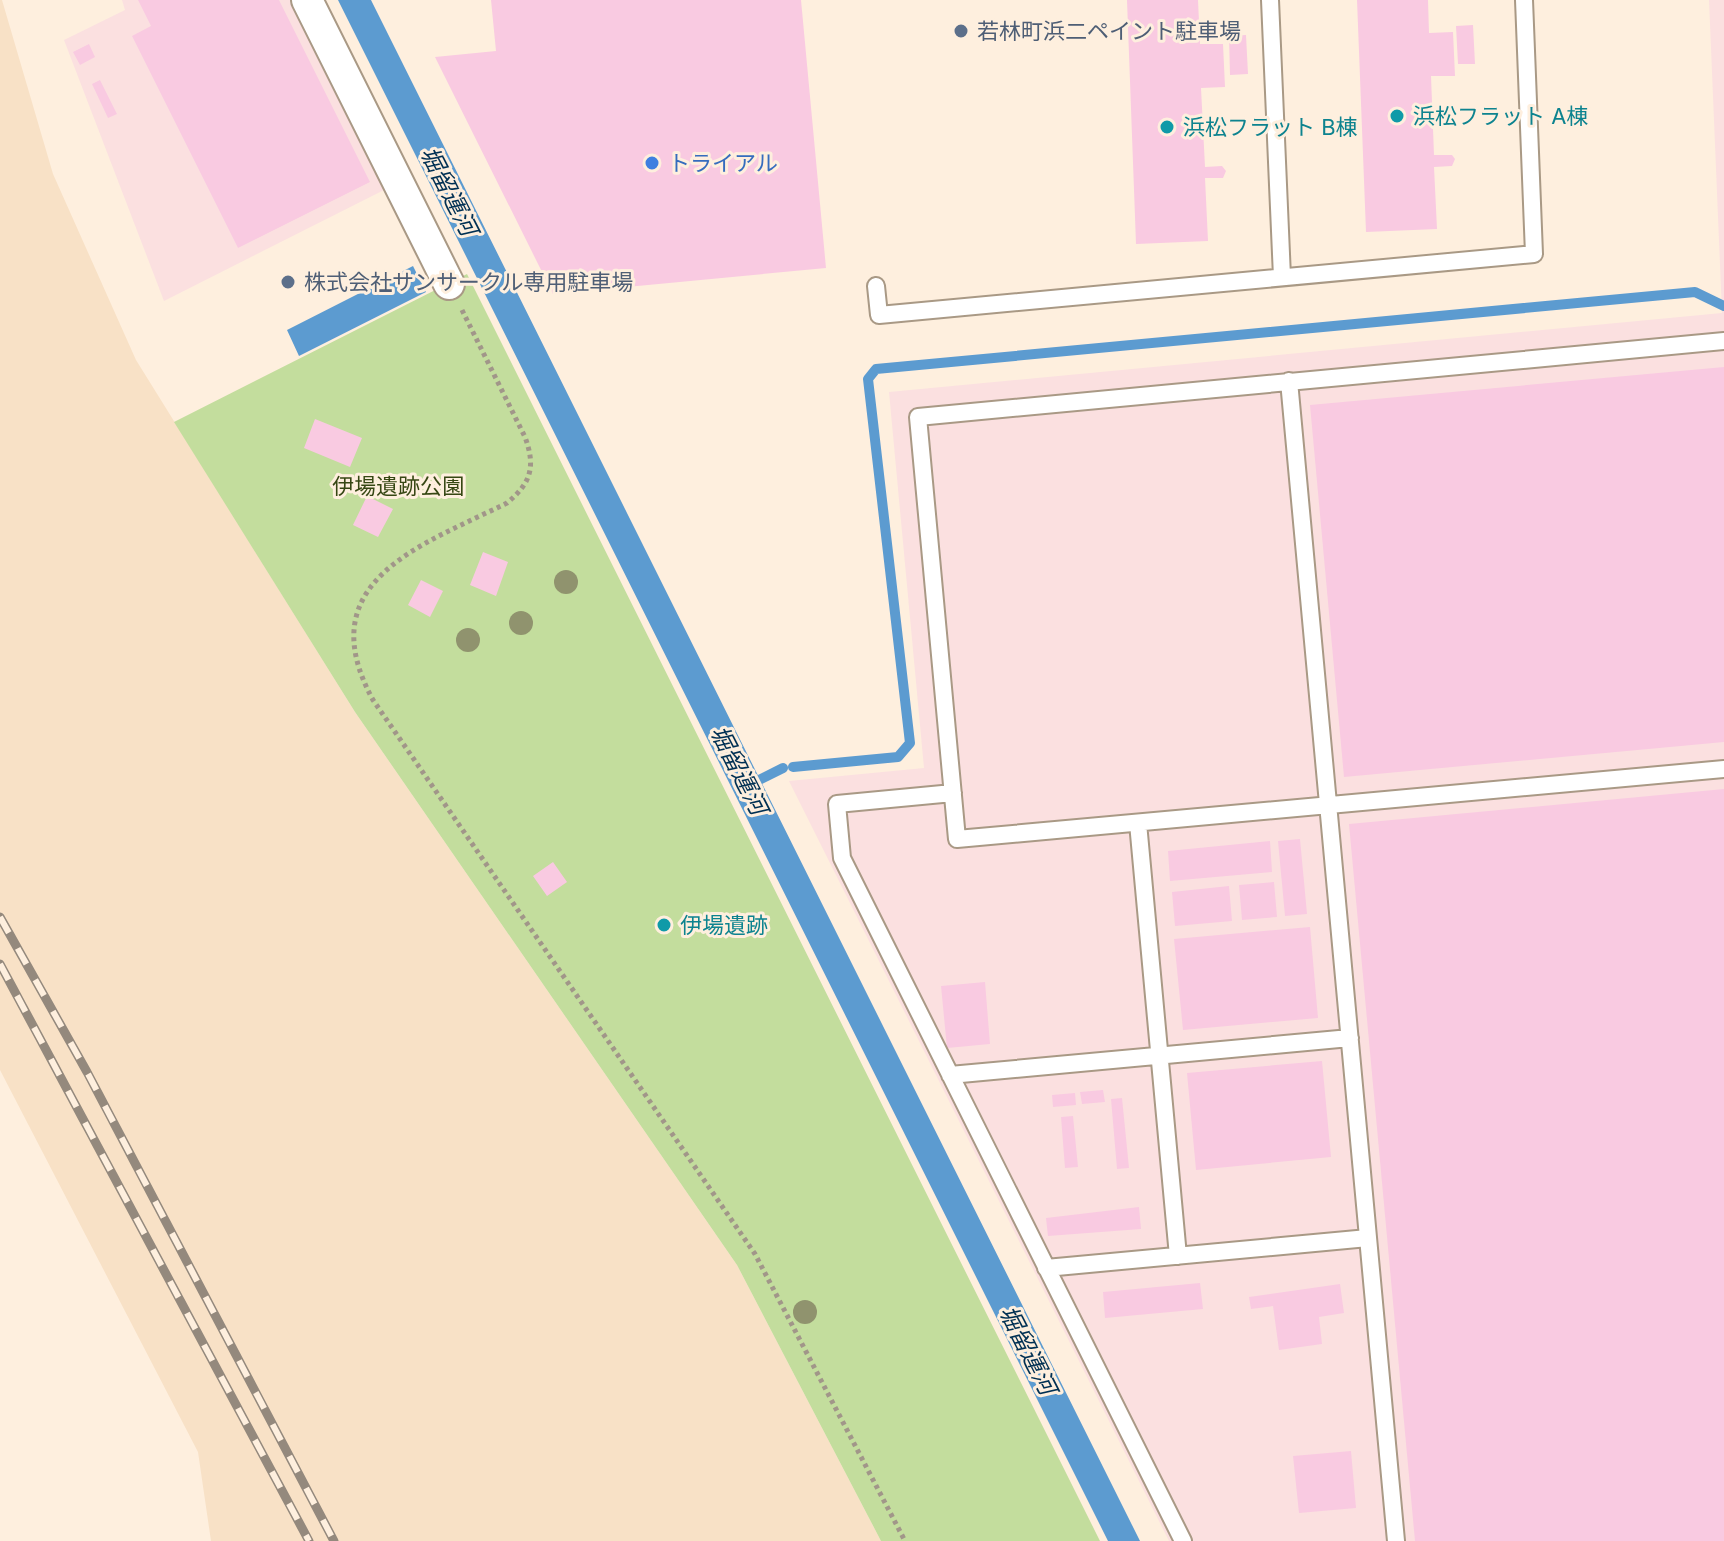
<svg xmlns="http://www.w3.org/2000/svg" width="1724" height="1541" font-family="Inter,'Noto Sans JP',sans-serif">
<rect width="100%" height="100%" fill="#feefde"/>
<!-- industrial -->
<path fill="#fbe0e0" d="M122,0H294L388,188L164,301L64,40L125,10Z
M1709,0H1724V1541H1169L789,781L924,768L889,392L1722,313Z"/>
<!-- built -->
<path fill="#f8e1c6" d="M0,0H2L53,174L136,360L355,712L737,1265L881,1541H211L198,1452L0,1070Z"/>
<!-- green -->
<path fill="#c3dd9d" d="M467,274L1100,1541H881L737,1265L355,712L174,422Z"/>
<!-- water -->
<path fill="#5c9bd0" d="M338,0H371L1140,1541H1108Z
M413,266L426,292L299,356L287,330Z"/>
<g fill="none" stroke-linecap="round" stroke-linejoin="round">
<!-- stream -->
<path stroke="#5c9bd0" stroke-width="10" d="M793,767L898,757L910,743L868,379L876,369L1695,292L1724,306
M749,785L783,768"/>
</g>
<!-- building -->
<path fill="#f9cae1" d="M138,0H279L370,182L238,248L132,36L151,26Z
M491,0H801L826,268L553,294L435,57L496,51Z
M1127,0H1198L1200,44H1223L1225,87L1201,88L1205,167L1222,166L1226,171L1223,178H1205L1208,241L1136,244Z
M1357,0H1428L1429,33L1453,32L1455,76H1431L1434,155H1452L1455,159L1452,166L1434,167L1437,229L1366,232Z
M1473,25L1475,64H1458L1456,26Z
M1246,35L1248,74L1230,75L1229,36Z
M89,44L95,57L80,65L73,52Z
M100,80L117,114L108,118L92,84Z
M1724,367V742L1344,777L1310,405Z
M315,419L362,438L350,467L304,448Z
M367,496L393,509L378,537L353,525Z
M483,552L508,562L496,596L470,585Z
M421,580L443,591L430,617L408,605Z
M1724,789V1541H1415L1349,824Z
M1300,839L1307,914L1285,916L1278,841Z
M1270,841L1272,872L1170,881L1168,851Z
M553,862L567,882L547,896L533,876Z
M1274,882L1277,917L1242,920L1239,885Z
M1229,886L1232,921L1175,926L1172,892Z
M1310,927L1318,1018L1183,1030L1174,939Z
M985,982L990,1044L947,1048L941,986Z
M1322,1061L1331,1157L1196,1170L1187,1073Z
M1103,1090L1105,1102L1082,1104L1080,1092Z
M1075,1093L1076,1105L1053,1107L1052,1095Z
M1122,1098L1129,1168L1117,1169L1111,1099Z
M1073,1116L1078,1167L1065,1168L1061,1117Z
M1139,1207L1141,1229L1048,1236L1046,1218Z
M1200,1283L1203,1309L1105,1318L1103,1292Z
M1340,1284L1344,1313L1319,1317L1322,1344L1279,1350L1273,1306L1251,1309L1249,1297Z
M1351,1451L1356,1508L1299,1513L1293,1456Z"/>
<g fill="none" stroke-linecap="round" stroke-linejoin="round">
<defs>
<path id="lane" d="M1270,0L1282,277
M876,286L879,315L1534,254L1524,0
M1724,341L918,417L957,839L1724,769
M1289,381L1396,1541
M953,793L837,804L842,858L1183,1541
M1138,823L1178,1256
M950,1075L1350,1038
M1046,1268L1368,1238"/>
<path id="street" d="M307,0L449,284"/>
</defs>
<!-- lane casing -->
<use href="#lane" stroke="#a99985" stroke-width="20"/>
<!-- street casing -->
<use href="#street" stroke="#a99985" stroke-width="34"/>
<!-- path -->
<path stroke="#a19689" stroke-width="5" stroke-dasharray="4 4" stroke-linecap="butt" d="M462,310L525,437C536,467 531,483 507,503C422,545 308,581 373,700L755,1254L905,1541"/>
<!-- lane -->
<use href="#lane" stroke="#fff" stroke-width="16"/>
<!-- street -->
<use href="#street" stroke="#fff" stroke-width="30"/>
<defs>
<path id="rail" d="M0,917L87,1072L334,1541
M0,964L309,1541"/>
</defs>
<!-- rail casing -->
<use href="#rail" stroke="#94897d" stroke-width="9"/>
<!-- rail -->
<use href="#rail" stroke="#feefde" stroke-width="6" stroke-dasharray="18" stroke-linecap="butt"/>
</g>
<!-- trees -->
<g fill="#90936e">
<circle cx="566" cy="582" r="12"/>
<circle cx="521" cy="623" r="12"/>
<circle cx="468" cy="640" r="12"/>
<circle cx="805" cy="1312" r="12"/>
</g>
<!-- markers -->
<g fill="#5c6f8a" stroke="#feefde" stroke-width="3">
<circle cx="961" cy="31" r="8"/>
<circle cx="288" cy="282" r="8"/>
</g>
<g fill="#0f9aa8" stroke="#feefde" stroke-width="3">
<circle cx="1397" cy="116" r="8"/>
<circle cx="1167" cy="127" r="8"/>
<circle cx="664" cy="925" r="8"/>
</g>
<circle fill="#3f7fe0" stroke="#feefde" stroke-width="3" cx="652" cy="163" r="8"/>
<g text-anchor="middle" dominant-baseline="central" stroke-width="6" stroke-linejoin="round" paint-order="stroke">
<!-- service labels -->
<g font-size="22" fill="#4e5e75" stroke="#feefde" text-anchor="start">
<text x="977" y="31">若林町浜二ペイント駐車場</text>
<text x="304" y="282">株式会社サンサークル専用駐車場</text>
</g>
<!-- culture labels -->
<g font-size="22" fill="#0d838f" stroke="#feefde" text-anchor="start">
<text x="1413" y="116">浜松フラット A棟</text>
<text x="1183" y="127">浜松フラット B棟</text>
<text x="680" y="925">伊場遺跡</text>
</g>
<!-- shop labels -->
<g font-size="22" fill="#366cbe" stroke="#feefde" text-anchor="start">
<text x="668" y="163">トライアル</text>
</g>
<!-- park labels -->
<g font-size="22" fill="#364713" stroke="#feefde">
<text x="398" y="486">伊場遺跡公園</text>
</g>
<!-- water labels -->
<g font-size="24" font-style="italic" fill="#003053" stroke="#feefde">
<text transform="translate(449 191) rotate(63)">堀留運河</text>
<text transform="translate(739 770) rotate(63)">堀留運河</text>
<text transform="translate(1028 1350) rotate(63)">堀留運河</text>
</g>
</g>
</svg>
